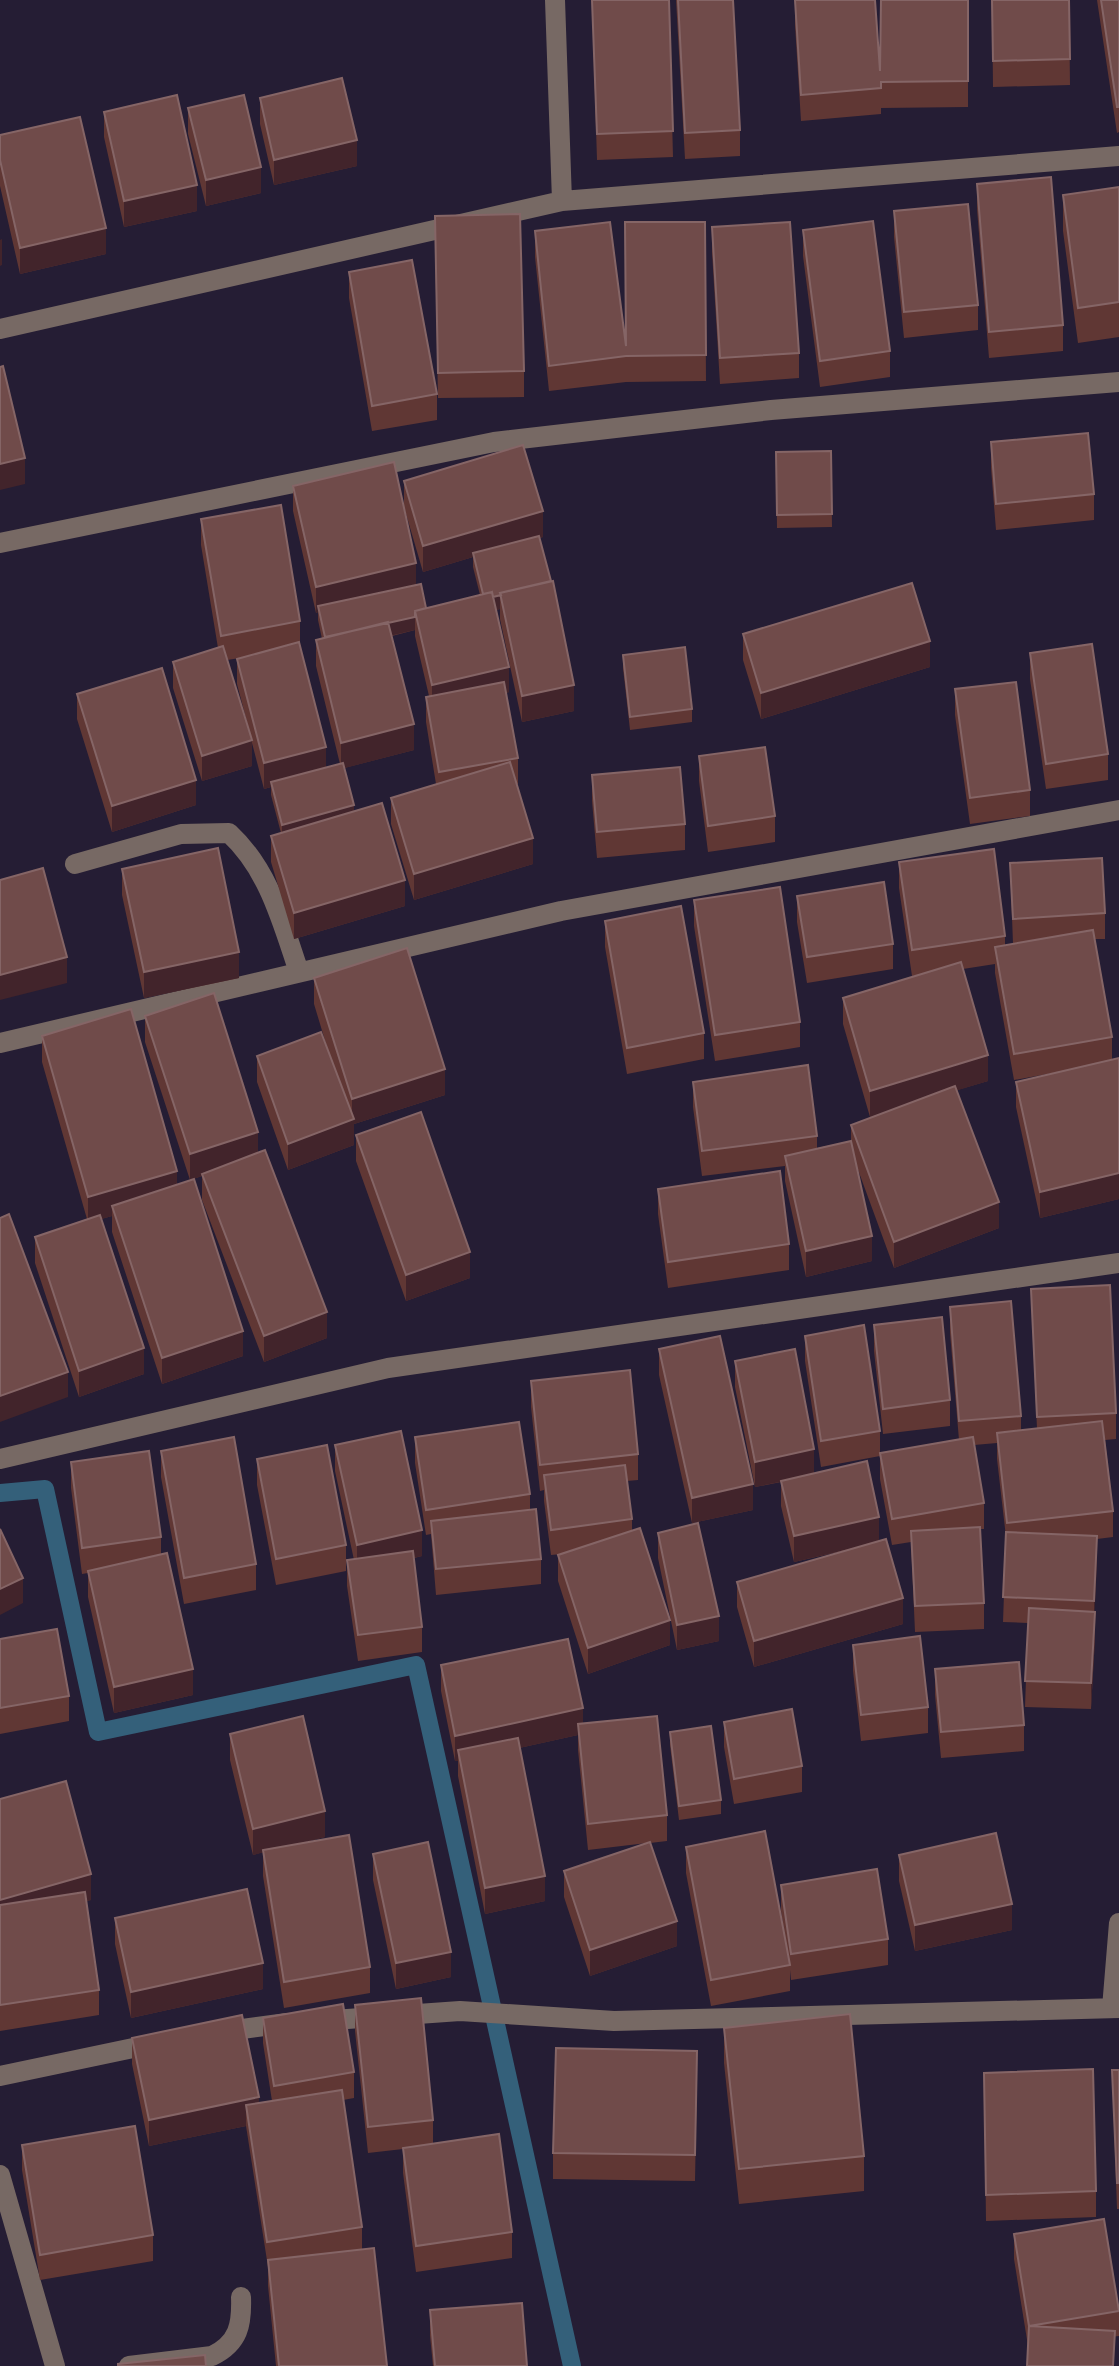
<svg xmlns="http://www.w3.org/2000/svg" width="1119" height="2366" font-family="'Open Sans',sans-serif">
<rect width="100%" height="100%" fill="#251d34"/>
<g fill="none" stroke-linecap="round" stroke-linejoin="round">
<!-- stream -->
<path stroke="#34607a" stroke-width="18" d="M0,1493L45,1489L98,1732L416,1665L572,2366"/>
<!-- street -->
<path stroke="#776964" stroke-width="20" d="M555,0L562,201
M0,329L562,201L1119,156
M0,543L494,442L771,410L1119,382
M75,864L181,834L229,833C269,870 282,922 299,972
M0,1043L561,911L1119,810
M0,1459L388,1368L1119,1263
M1112,2008L1119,1923
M319,2021L460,2011L614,2021L1119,2008
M220,2032L287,2023
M0,2076L157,2043
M0,2175L55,2366
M129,2366L212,2356C239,2343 242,2324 241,2297"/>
</g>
<!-- wall -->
<path fill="#603734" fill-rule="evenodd" d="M592,0H669L673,157L597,160Z
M676,0H733L740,130V156L685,159Z
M795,0L880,71L968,0V107L881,108V114L801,121L795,25Z
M992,0H1069L1070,85L993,87Z
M1097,0H1119V132L1117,133Z
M260,98L357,166L274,185L260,124Z
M188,108L261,193L206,206L188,134Z
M104,112L197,211L124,227L104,137Z
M0,135L106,254L20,274L0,186Z
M977,184L1063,325V351L989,358L977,209Z
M1119,187V337L1078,343L1063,231V195Z
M894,211L978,305V330L904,338L894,237Z
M705,222L706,381L626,382L549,391L535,257V231L625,345Z
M712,227L799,353V378L720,384L712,252Z
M803,230L890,351V377L820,387L803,256Z
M435,242L524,371V397L438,398Z
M349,272L437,394V420L372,431L349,298Z
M991,442L1094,494V520L996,530L991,468Z
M831,451L832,527L777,528L776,452Z
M404,481L543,537L539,538L574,711L522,722L500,619V609L496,610L509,692L506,693L518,758V784H517L533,864L414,900L391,824V798L436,784L426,722V697L429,696L415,636V630L392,636L414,750L344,768L354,812L405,906L294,939L271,862V836L281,833L271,795V787L264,789L252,743V766L202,781L173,688V662L218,648L201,545V519L300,621V646L326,768L340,764L316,666V640L322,639L318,620V612L316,613L293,511V486L416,585L426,608L480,595L473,567V557L423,572L404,507ZM240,658L237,659V684L248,726L227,660Z
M743,634L930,667L761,719L743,660Z
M1030,653L1108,754V780L1046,789L1030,679Z
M623,655L692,709V722L630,730L623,668Z
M955,689L1030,790V816L970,824L955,715Z
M77,694L196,805L112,832L77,719Z
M699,756L775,816V842L708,852L699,781Z
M592,775L685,824V850L597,858L592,801Z
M899,862L1005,936V946L1013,944L1010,863L1105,913V939H1095L1112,1037V1060L1119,1058V1199L1040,1218L1016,1107V1082L1064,1071L1014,1080L995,973V964L963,969L988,1081L957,1090L999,1228L894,1268L857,1167L872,1261L806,1277L785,1181V1166L702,1176L693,1107V1082L817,1136V1148L851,1141V1125L880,1114L870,1117L843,1024V998L917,975L912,976L899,888Z
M122,869L239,978L144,998L122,895Z
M797,896L893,944V969L807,983L797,922Z
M694,900L800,1022V1047L715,1061L694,926Z
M605,921L704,1033V1059L627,1074L605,947Z
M314,978L445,1095L354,1124V1145L288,1170L257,1082V1056L330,1057L314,1004Z
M145,1016L258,1152L327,1338L264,1362L202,1200V1176L190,1180L145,1042Z
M42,1036L177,1184L243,1356L162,1384L112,1232V1216L101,1219L144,1374L79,1397L35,1263V1237L87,1219L42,1062Z
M356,1135L470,1278L406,1301L356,1161Z
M658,1189L789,1244V1270L668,1288L658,1214Z
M1031,1289L1116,1413V1439L1105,1440L1113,1511V1537L1097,1539L1094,1612L1095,1638L1091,1709L1025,1707L1028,1623L1003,1622L1006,1537L997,1459V1443L974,1445L984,1503V1529H980L984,1603V1629L915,1632L911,1542L892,1545L880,1479V1453L959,1440L950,1333V1307L1021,1416V1430L1037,1429Z
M874,1325L950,1400V1426L883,1434L874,1351Z
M805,1336L880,1431V1456L821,1467L805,1361Z
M659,1349L753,1510L692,1523L659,1375Z
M735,1361L814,1473L879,1541L903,1624L754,1667L737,1607V1582L860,1547L794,1562L781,1506V1482L755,1487L735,1387Z
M531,1381L638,1454V1480L627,1481L632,1519V1530L670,1645L588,1674L558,1581V1555L562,1554L551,1555L544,1501V1490L540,1491L531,1407Z
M415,1437L530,1494V1510L541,1559V1584L436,1595L431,1534L426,1535L415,1463Z
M335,1445L422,1556L414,1558L422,1627V1652L358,1661L347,1586V1560H354L335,1471Z
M161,1451L256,1564V1590L184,1604L161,1477Z
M257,1459L346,1545V1571L276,1585L257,1485Z
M71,1462L161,1537V1554L193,1695L114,1713L88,1597V1573L82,1574L71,1488Z
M658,1533L719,1641L677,1650L658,1558Z
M0,1639L69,1696V1721L0,1734Z
M853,1645L928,1707V1733L861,1741L853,1671Z
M441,1665L583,1724L667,1815V1841L650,1843L677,1946L590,1976L564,1897V1871L647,1843L588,1850L578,1750V1735L519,1748L545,1901L485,1914L458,1776V1761H455L441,1691Z
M935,1669L1024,1725V1751L941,1758L935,1695Z
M724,1722L802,1766V1792L734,1804L724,1747Z
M670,1732L721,1800V1814L679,1820L670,1745Z
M230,1734L325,1837L288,1846L370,1967V1993L284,2008L263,1876V1852L253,1855L230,1760Z
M0,1799L91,1900L86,1901L99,1990V2015L0,2031Z
M686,1847L786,1944L781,1911V1885L888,1939V1965L791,1980L790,1970V1991L711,2006L686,1873Z
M373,1854L451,1977L396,1989L373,1880Z
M899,1855L1012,1930L915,1951L899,1881Z
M115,1918L263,1989L131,2018L115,1944Z
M355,2005L433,2120V2143L512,2232V2258L416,2272L403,2173V2149L368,2153L355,2031Z
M263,2018L354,2072V2098L343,2100L362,2227V2249L387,2366H276L268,2286V2267L246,2126L149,2146L132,2064V2038L259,2103L272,2101L263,2043Z
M724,2028L864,2156V2191L739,2204L724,2063Z
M1112,2070H1119V2209H1117Z
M984,2073L1096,2191V2217L986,2221Z
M697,2077L695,2181L553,2179V2153Z
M22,2145L153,2235V2261L40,2280L22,2170Z
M1014,2234L1119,2310V2336L1028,2346L1014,2259Z
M430,2310L527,2366H433L430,2336Z"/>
<!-- shaded-wall -->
<path fill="#42242b" d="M357,140V166L274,185V160Z
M261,167V193L206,206V180Z
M197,185V211L124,227V201Z
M106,228V254L20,274V248Z
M2,239V265L0,266V240Z
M25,458V484L0,490V464Z
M543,511V537L473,557V553V557L423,572V546Z
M416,563V589L318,606V612L316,613V587Z
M500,595V609L484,613V599Z
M415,617V630L325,651V637Z
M930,641V667L761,719V693Z
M509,667V692L432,711V685Z
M574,685V711L522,722V696Z
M414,724V750L341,769V743Z
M252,740V766L202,781V756Z
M326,747V773L271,782V787L264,789V763Z
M196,780V805L112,832V806Z
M354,805V819L282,839V825Z
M533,838V864L414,900V874Z
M405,880V906L294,939V913Z
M239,952V978L144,998V972Z
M67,957V983L0,1000V975Z
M988,1055V1081L870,1117V1091Z
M445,1069V1095L354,1124V1145L288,1170V1144L352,1120V1099Z
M258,1132V1158L190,1180V1154Z
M177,1171V1196L112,1206V1216L88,1223V1197Z
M1119,1173V1199L1040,1218V1192Z
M999,1202V1228L894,1268V1242Z
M872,1236V1261L806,1277V1251Z
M470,1252V1278L406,1301V1275Z
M327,1312V1338L264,1362V1336Z
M243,1331V1356L162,1384V1358Z
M144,1348V1374L79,1397V1371Z
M68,1372V1397L0,1422V1396Z
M814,1449V1475L755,1487V1462Z
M753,1484V1510L692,1523V1498Z
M879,1517V1542L794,1562V1536Z
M422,1530V1556L357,1571V1545Z
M1097,1536V1562L1094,1626V1601Z
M23,1578V1603L0,1615V1589Z
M903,1598V1624L754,1667V1641Z
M1095,1612V1638L1091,1709V1683Z
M719,1616V1641L677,1650V1625Z
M670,1620V1645L588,1674V1648Z
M193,1669V1695L114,1713V1687Z
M583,1708V1734L578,1724V1735L460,1761L458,1750V1761H455V1736Z
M325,1811V1837L253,1855V1829Z
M91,1874V1900L0,1925V1900Z
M545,1876V1901L485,1914V1888Z
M1012,1904V1930L915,1951V1925Z
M677,1921V1946L590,1976V1950Z
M451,1952V1977L396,1989V1963Z
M263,1963V1989L131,2018V1992Z
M259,2097V2123L246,2105V2126L149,2146V2120Z"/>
<!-- building -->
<path fill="#704b4a" stroke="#856566" stroke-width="2" d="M592,0H669L673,131L597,134Z
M678,0H733L740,130L685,133Z
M795,0H875L880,71L881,0H968V81L881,82V88L801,95Z
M992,0H1069L1070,59L993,61Z
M1101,0H1119V107H1117Z
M342,78L357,140L274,160L260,98Z
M177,95L197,185L124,201L104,112Z
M244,95L261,167L206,180L188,108Z
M80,117L106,228L20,248L0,160V135Z
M1051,177L1063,325L989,332L977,184Z
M1119,187V302L1078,308L1063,195Z
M968,204L978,305L904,312L894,211Z
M520,214L524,371L438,373L435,216Z
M873,221L890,351L820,361L803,230Z
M610,222L626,346L625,222H705L706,355L626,356L549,366L535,231Z
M790,222L799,353L720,358L712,227Z
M412,260L437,394L372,406L349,272Z
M3,366L25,458L0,464V367Z
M1088,433L1094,494L996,504L991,442Z
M523,445L543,511L423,546L404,481Z
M831,451L832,514L777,515L776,452Z
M394,462L416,563L316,587L293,486Z
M281,505L300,621L221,636L201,519Z
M539,536L551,581L500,593L501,595L493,597L492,592L483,594L473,553Z
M553,581L574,685L522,696L500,593Z
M912,583L930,641L761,693L743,634Z
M421,584L426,608L415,611V617L325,637L318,606Z
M492,592L509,667L432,685L415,611Z
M388,622L414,724L341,743L316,640Z
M299,642L326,747L264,763L237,659Z
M1092,644L1108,754L1046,764L1030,653Z
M223,646L252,740L202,756L173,662Z
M685,647L692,709L630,717L623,655Z
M162,668L196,780L112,806L77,694Z
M504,682L518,758L439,772L426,697Z
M1016,682L1030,790L970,798L955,689Z
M765,747L775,816L708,826L699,756Z
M510,762L533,838L414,874L391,798Z
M343,763L354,805L282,825L271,782Z
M680,767L685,824L597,832L592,775Z
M382,803L405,880L294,913L271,836Z
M218,848L239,952L144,972L122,869Z
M994,849L1005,936L912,950L899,862Z
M1102,858L1105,913L1013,919L1010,863Z
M43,868L67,957L0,975V880Z
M884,882L893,944L807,957L797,896Z
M780,887L800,1022L715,1035L694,900Z
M681,906L704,1033L627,1048L605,921Z
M1093,930L1112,1037L1014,1054L995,947Z
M407,948L445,1069L352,1099L314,978Z
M961,962L988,1055L870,1091L843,998Z
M214,993L258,1132L190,1154L145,1016Z
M131,1009L177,1171L88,1197L42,1036Z
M321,1032L354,1119L288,1144L257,1056Z
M1119,1058V1173L1040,1192L1016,1082Z
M808,1065L817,1136L702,1151L693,1082Z
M955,1086L999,1202L894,1242L851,1125Z
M421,1112L470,1252L406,1275L356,1135Z
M851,1141L872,1236L806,1251L785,1156Z
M265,1150L327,1312L264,1336L202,1174Z
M780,1171L789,1244L668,1262L658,1189Z
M194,1179L243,1331L162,1358L112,1206Z
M9,1214L68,1372L0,1396V1218Z
M100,1215L144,1348L79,1371L35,1237Z
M1110,1285L1116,1413L1037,1417L1031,1289Z
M1011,1301L1021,1416L959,1421L950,1307Z
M942,1317L950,1400L883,1409L874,1325Z
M864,1325L880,1431L821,1441L805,1336Z
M720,1336L753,1484L692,1498L659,1349Z
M795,1349L814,1449L755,1462L735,1361Z
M630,1370L638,1454L540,1465L531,1381Z
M1102,1421L1113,1511L1007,1523L997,1433Z
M519,1422L530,1494L426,1510L415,1437Z
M401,1431L422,1530L357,1545L335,1445Z
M234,1437L256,1564L184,1578L161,1451Z
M973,1437L984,1503L892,1519L880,1453Z
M327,1445L346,1545L276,1559L257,1459Z
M149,1451L161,1537L82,1548L71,1462Z
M867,1461L879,1517L794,1536L781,1481Z
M625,1465L632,1519L551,1530L544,1475Z
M536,1509L541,1559L436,1569L431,1521Z
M698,1523L719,1616L677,1625L658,1533Z
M980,1527L984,1603L915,1606L911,1531Z
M640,1528L670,1620L588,1648L558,1555Z
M0,1529L23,1578L0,1589Z
M1006,1532L1097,1536L1094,1601L1003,1597Z
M886,1539L903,1598L754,1641L737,1582Z
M413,1551L422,1627L358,1635L347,1560Z
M167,1553L193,1669L114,1687L88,1571Z
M1029,1608L1095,1612L1091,1683L1025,1681Z
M57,1629L69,1696L0,1708V1639Z
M920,1636L928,1707L861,1715L853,1645Z
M568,1639L583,1708L455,1736L441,1665Z
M1019,1662L1024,1725L941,1732L935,1669Z
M792,1709L802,1766L734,1779L724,1722Z
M303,1716L325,1811L253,1829L230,1734Z
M657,1716L667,1815L588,1824L578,1724Z
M711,1726L721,1800L679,1806L670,1732Z
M518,1738L545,1876L485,1888L458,1750Z
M66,1781L91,1874L0,1900V1799Z
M765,1831L790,1965L711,1980L686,1847Z
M996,1833L1012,1904L915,1925L899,1855Z
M349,1835L370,1967L284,1982L263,1850Z
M428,1842L451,1952L396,1963L373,1854Z
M650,1842L677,1921L590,1950L564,1871Z
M877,1869L888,1939L791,1954L781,1885Z
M247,1889L263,1963L131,1992L115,1918Z
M85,1892L99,1990L0,2005V1905Z
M421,1998L433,2120L368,2127L355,2005Z
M343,2004L354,2072L274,2086L263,2018Z
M850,2014L864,2156L739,2169L724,2028Z
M242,2015L259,2097L149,2120L132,2038Z
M556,2048L697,2051L695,2155L553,2153Z
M1093,2069L1096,2191L986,2195L984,2073Z
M1112,2070H1119V2183H1117Z
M342,2090L362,2227L267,2242L246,2105Z
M135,2126L153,2235L40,2255L22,2145Z
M499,2134L512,2232L416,2246L403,2148Z
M1104,2219L1119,2311L1029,2326L1014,2234Z
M374,2248L387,2366H279L268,2260Z
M522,2303L527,2366H435L430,2310Z
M1029,2326L1115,2331L1113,2366H1027Z
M205,2355L206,2366H118V2364Z"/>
</svg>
